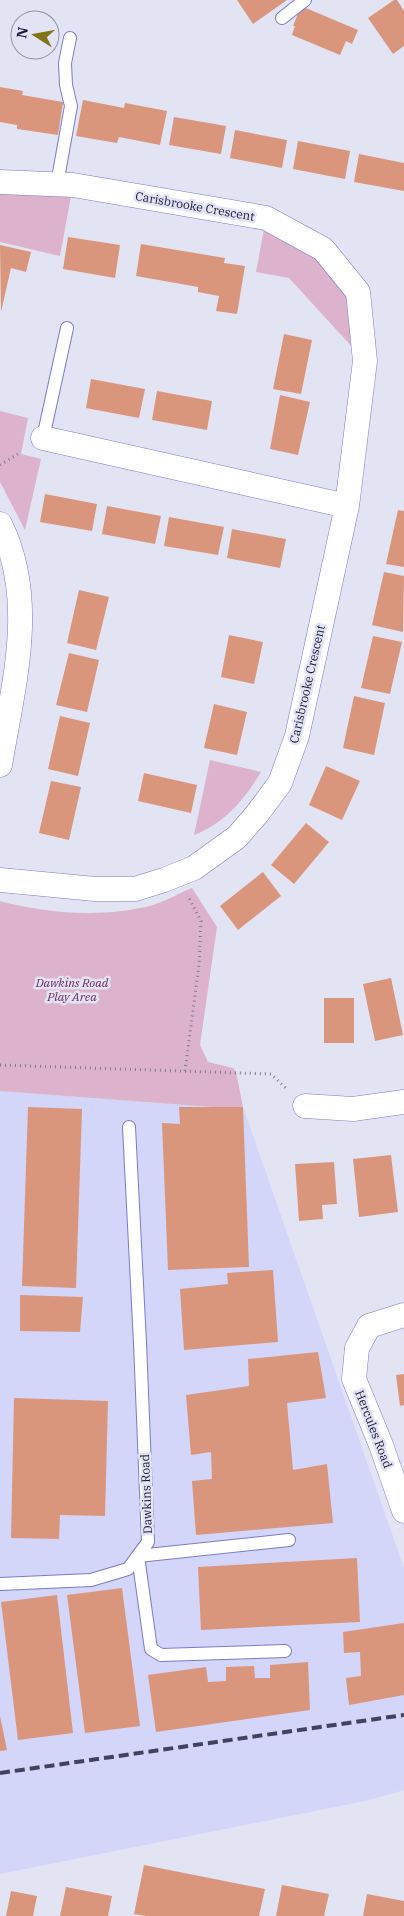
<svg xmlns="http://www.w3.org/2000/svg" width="404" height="1916" font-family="'IBM Plex Serif',serif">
<rect width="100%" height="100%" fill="#e2e4f4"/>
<!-- built -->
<path fill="#d3d6f8" d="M0,1091L212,1107H243L404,1568V1790L365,1801L0,1874Z"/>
<!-- green -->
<path fill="#ddb2cc" d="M0,182L73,185L60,256L0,242Z
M266,218L358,292L365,361L289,278L256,272Z
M0,411L28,418L21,454L41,459L25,530L0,482Z
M210,760L261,772C244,800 225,823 194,835Z
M192,888L217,927L200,1045L208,1062L233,1068L236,1072L243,1107H212L0,1091V901C48,914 105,918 153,905C166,901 179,893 192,888Z"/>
<!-- building -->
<path fill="#da967c" d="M237,0H287L253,24Z
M394,0H397L404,11V46L393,54L368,18Z
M301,6L358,30L352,44L346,41L340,55L292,35L295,26H293Z
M0,87L23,91L22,95L63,102L58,135L17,129V125L0,122Z
M83,100L124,108L125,103L167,111L160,145L119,137L117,143L76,136Z
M174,117L226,126L221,154L169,145Z
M235,130L287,140L282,168L230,158Z
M298,141L350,151L345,179L293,169Z
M359,154L404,163V191L354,182Z
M68,237L120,245L115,278L63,269Z
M141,244L225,258L224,263L245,266L237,314L216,311L219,296L198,292V287L136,276Z
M0,245L31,252L26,272L11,268L1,312Z
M284,334L312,340L301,394L273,389Z
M91,379L145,389L139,418L86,408Z
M157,391L212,401L207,430L152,420Z
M280,395L310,402L298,455L270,449Z
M45,494L97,504L92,531L40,522Z
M107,506L161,516L155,544L102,534Z
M398,510L404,511V567L386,564Z
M169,517L224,527L218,555L164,546Z
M232,529L286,539L280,568L227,558Z
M384,572L404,576L403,632L372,625Z
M79,590L109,597L96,650L67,643Z
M229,635L263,642L254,684L221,677Z
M373,636L402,642L390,694L361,688Z
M69,653L99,660L87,712L56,705Z
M354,696L385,703L374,755L343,748Z
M214,704L247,712L237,755L204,748Z
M60,716L90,723L78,776L48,769Z
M326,766L360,781L342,820L309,805Z
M144,773L197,785L191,813L138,801Z
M51,781L81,787L69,840L39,833Z
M306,823L329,842L294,884L271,865Z
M263,872L281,896L238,930L220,906Z
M391,978L403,1035L375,1041L363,984Z
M324,998H354V1043H324Z
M28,1107L82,1109L76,1288L22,1286Z
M179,1107H243L249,1267L168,1270L162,1123L180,1124Z
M391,1155L398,1212L359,1217L353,1159Z
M334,1162L337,1204L322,1205L323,1219L299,1221L295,1164Z
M273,1270L278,1342L184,1350L180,1289L228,1284L227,1273Z
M20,1295L83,1297L80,1332L20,1331Z
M318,1352L326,1398L287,1403L293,1470L327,1464L333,1523L196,1535L192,1481L212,1479L211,1452L191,1455L186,1395L249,1386L248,1359Z
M404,1374V1405L400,1406L396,1375Z
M14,1398L108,1401L105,1516L60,1515L59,1539L11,1538Z
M357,1558L360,1622L201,1630L198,1567Z
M122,1588L140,1726L85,1733L67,1595Z
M57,1595L73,1733L18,1740L1,1602Z
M404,1623V1695L349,1705L346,1678L361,1676L360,1652L344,1653L343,1632Z
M308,1662L310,1710L156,1732L148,1675L206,1667L208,1682L226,1681V1667L254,1666L255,1678H270V1665Z
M0,1716L7,1750L0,1751Z
M144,1865L265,1889L259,1916H146L134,1914Z
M282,1885L329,1894L324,1916H276Z
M66,1887L112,1896L108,1916H60Z
M11,1891L37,1896L33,1916H6Z
M367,1894L404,1901V1916H363Z"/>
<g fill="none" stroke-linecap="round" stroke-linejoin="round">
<defs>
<path id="service" d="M282,18L305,0
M57,184L71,106L66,85L65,63L70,38
M43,438L67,328
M0,1584L91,1580L128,1569L148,1542L140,1343L129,1127
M285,1651L161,1655L151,1649L138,1556L289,1540"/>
<path id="minor" d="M0,182L73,185L266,218L323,249L358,292L365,361L347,506L297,736L280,783L257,814L237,837L194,868L164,880L135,889H95L0,880
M43,438L347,506
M0,524C38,600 13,686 0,765
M305,1106L353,1109L404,1102
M404,1315L369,1326L357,1348L354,1379L381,1445L404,1511"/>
</defs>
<!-- service casing -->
<use href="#service" stroke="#7a7cc3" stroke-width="14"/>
<!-- minor casing -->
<use href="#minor" stroke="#7a7cc3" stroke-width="25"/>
<!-- path -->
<path stroke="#7b7c93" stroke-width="3" stroke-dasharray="1 4" stroke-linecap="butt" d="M0,465L21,452
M0,1065L271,1074L288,1090
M185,1071L199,965L201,921L189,898"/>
<!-- service -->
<use href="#service" stroke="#fff" stroke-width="12"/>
<!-- minor -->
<use href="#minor" stroke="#fff" stroke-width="24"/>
<!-- rail -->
<path stroke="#41425b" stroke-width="4" stroke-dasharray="10 5" stroke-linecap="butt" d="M0,1773L404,1715"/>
</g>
<g text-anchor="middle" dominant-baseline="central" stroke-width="5" stroke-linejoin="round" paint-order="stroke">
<!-- street labels -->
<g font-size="12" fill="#181834" stroke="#e2e4f4">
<text transform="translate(195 206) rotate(10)">Carisbrooke Crescent</text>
<text transform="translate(307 684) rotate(-77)">Carisbrooke Crescent</text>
<text transform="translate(374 1429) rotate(69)">Hercules Road</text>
<text transform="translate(146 1494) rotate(-92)">Dawkins Road</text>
</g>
<!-- park labels -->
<g font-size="12" font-style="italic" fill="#6e2557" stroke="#e2e4f4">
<text x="72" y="982">Dawkins Road<tspan x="72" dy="14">Play Area</tspan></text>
</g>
</g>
<!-- north arrow -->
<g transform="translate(35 35) rotate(281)"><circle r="24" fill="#e2e4f4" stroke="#9192a7"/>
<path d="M0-4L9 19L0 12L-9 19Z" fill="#807416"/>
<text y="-8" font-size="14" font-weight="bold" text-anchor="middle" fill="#181834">N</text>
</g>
</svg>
